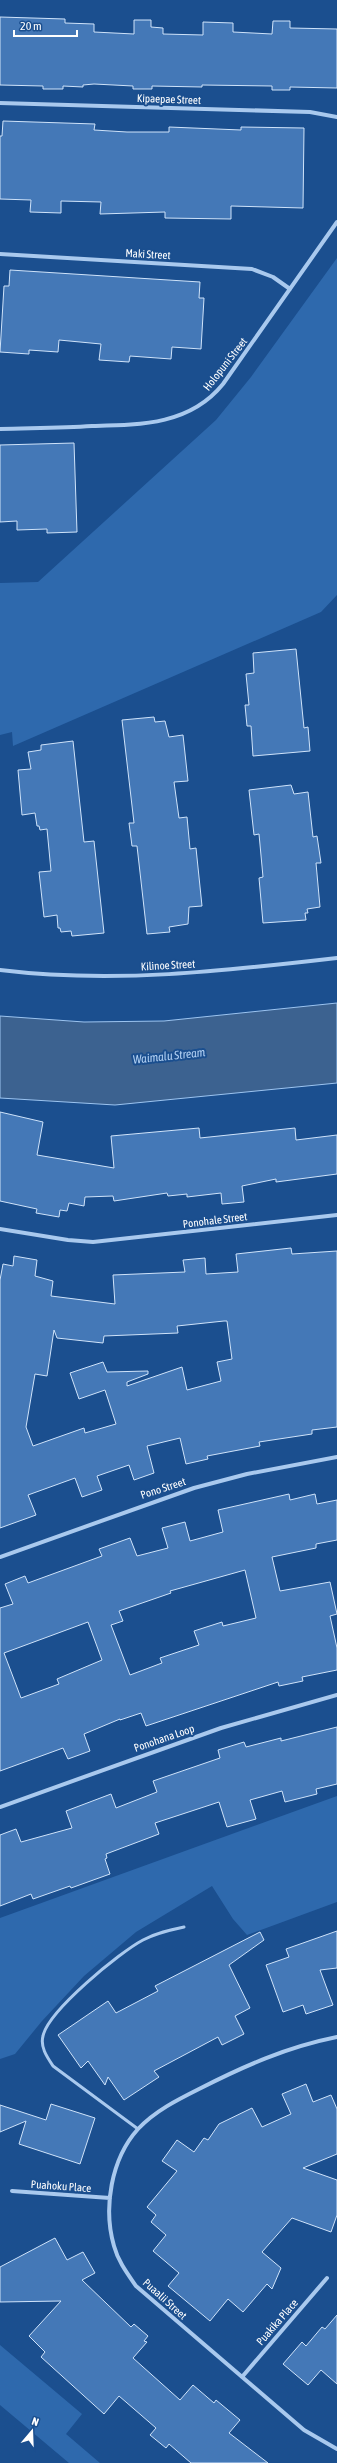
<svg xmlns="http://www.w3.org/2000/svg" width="337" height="2463" font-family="'Asap Condensed',sans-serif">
<rect width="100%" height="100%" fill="#1b4f8f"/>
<!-- green -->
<path fill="#2e69ad" d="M337,258V595L321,612L13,746L12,732L0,735V583L38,582L216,420L251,377Z
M337,1796V1902L247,1935L233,1919L212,1886L136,1932L84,1976L42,2021L15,2054L0,2059V1918Z
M0,2345L82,2414L66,2434L100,2463H69L0,2405Z"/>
<!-- water -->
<path fill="#3c6290" stroke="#9cc4f0" d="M337,1003V1083L115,1105L0,1098V1016L84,1022L164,1021Z"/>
<!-- building -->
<path fill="#4478b7" stroke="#cfe3fa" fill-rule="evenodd" d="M0,17L65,19V23L94,24V32L134,34V20H151V27L163,28V34L203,35V22L233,23V32L272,34L273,21H290V28L337,29V88L290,87V90H272V86L202,85V87L152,86V89H133V86L94,84L83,85V87L63,86V89H43V86L0,85Z
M3,121L95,124L94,130L127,132H169V127L241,130V127L304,128L303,208L231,206V219L165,218V212L100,214L101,202L61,201V213L30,212L31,200L0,199V136H2Z
M10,270L200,282L199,298H204L201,349L172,347L171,359L130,356L129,362L99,360L101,344L59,340L58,352L29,350V354L0,352L4,286H9Z
M74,443L77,532L47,533V529L17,530V521L0,522V445Z
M296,649L304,728L308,727L310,751L253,756L251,726H247L245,705H249L246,674L254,673L253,653Z
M154,717L155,722L165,721L169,737L183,735L188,781L174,782L179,818L187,817L190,849L196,848L202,906L189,907L188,924L169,927L170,932L147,934L137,846H132L129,823H134L122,720Z
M73,741L84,842L94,841L104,933L72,936L71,931L61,932L60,928H58L57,915L44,917L39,872L51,871L47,829L40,830L39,826H37L35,813L22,815L18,770L31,769L28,752L41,750V745Z
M291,785L294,794L308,792L313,837L317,836L321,863H316L320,907L307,909L308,913H305L306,920L263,923L259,878L263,877L259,834L254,835L249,790Z
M0,1112L43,1122L37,1155L114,1168L111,1136L199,1128L200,1138L295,1128L296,1140L337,1135V1174L276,1182V1179L242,1186L244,1202L222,1204L221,1193L187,1197V1194L168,1196L167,1193L114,1201L113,1196L85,1197L84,1206L69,1203L67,1211L60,1210L59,1217L36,1213L37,1209L0,1201Z
M291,1248L292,1254L337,1251V1427L312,1430V1434L259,1442L260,1446L207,1456L208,1459L186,1464L180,1438L147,1446L154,1473L134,1480L129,1465L97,1476L102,1490L82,1497L75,1478L28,1495L36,1515L0,1528V1280L3,1264L13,1266L14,1256L37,1260L35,1276L53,1281L51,1296L115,1304L113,1275L185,1272L183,1260L205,1258L206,1274L238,1272L236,1254ZM224,1321H227L232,1359L217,1362L221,1381L187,1390L182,1367L127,1386V1382L148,1374V1371L107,1372L103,1362L70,1373L79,1399L105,1390L116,1424L85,1433L84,1428L33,1446L26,1427L35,1374L47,1376L54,1330L57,1338L103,1343L104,1336L178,1333L177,1326Z
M289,1494L290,1500L315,1494L317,1504L337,1500V1540L316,1544V1548L272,1557L280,1591L330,1582L337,1614L330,1616L337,1648V1670L302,1677L303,1681L279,1686L278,1682L146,1726L141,1713L120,1720V1719L84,1734L90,1751L68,1759L63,1748L0,1771V1608L13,1604L5,1584L25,1576L28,1583L102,1556L99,1549L130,1538L137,1556L168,1548L162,1528L185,1522L190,1541L223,1532L218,1510ZM245,1570L256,1618L223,1626L222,1622L194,1631L199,1645L160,1658L162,1663L130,1675L111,1625L123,1621L119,1611L171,1593L170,1591ZM88,1622L102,1660L57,1679L59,1684L21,1698L4,1653Z
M337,1727V1784L316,1789L317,1794L285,1802L282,1791L250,1800L256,1819L227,1827L219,1802L155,1823L159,1834L106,1854L107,1858L105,1859L110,1874L71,1888L70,1886L33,1899L31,1894L0,1906V1835L16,1829L21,1842L72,1828L66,1811L111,1794L116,1808L157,1792L153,1781L220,1758L218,1750L244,1742L246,1747L281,1738V1741Z
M337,1931V1968L320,1970L333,2005L306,2014L303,2005L283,2012L266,1965L289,1957L286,1949Z
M260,1932L264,1940L229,1965L250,2008L235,2016L244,2034L222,2045L218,2037L154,2071L159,2077L124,2100L108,2077L105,2085L88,2061L81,2068L58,2035L108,2001L116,2013L158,1991L155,1986Z
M306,2084L313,2102L331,2095L337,2109V2154L303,2168L337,2180V2215L331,2232L292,2218L262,2252L281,2268L272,2289L267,2284L243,2312L228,2299L210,2321L168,2286L179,2273L153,2251L166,2235L151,2222L156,2215L147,2207L177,2171L162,2161L177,2140L194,2152L204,2138L208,2140L219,2124L252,2108L262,2127L291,2114L282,2094Z
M51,2104L95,2118L80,2164L19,2144L26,2121L0,2132V2105L46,2120Z
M55,2238L67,2260L83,2252L95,2273L82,2280L131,2327L134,2324L148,2336L144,2341L147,2342L133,2358L180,2400L193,2385L214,2403L216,2400L240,2420L229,2433L268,2463H191L169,2444L166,2448L150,2435L156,2428L119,2396L104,2414L41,2357L45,2352L29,2336L61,2301L0,2302V2267Z
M337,2315V2384L321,2370L308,2385L283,2364L302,2342L306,2346L322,2327L325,2329Z"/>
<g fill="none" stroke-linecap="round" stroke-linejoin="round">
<!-- service -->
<path stroke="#a9c9ee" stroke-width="3" d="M138,2129L53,2066C47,2057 40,2047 43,2036C48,2011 120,1952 143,1940C156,1933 170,1930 184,1927"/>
<!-- minor -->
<path stroke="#a9c9ee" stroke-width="4" d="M0,103L310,112L337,117
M0,254L252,269L273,277L290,289
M0,429C31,428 61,428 92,426C140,425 190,425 223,384L337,222
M0,970C113,984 225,971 337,958
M0,1229L68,1240L93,1242L337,1215
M0,1557L194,1488L247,1474L337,1457
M0,1807L221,1728L337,1695
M337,2037C287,2047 244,2066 199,2089C177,2100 155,2111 138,2129C111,2159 103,2208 114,2246C118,2261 127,2273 136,2286L304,2430L337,2449
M12,2191L110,2198
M242,2377L327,2278"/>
</g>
<g text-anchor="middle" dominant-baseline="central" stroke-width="4" stroke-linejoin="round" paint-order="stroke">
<!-- street labels -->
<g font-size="11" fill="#fff" stroke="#1b4f8f">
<text transform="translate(169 99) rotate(2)">Kipaepae Street</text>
<text transform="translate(148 254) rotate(3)">Maki Street</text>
<text transform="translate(225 364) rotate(-52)">Holopuni Street</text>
<text transform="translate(168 965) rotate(-3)">Kilinoe Street</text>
<text transform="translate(215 1220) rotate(-7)">Ponohale Street</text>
<text transform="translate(163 1488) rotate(-18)">Pono Street</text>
<text transform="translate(164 1738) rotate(-19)">Ponohana Loop</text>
<text transform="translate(61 2186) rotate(4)">Puahoku Place</text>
<text transform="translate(165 2299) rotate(42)">Puaalii Street</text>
<text transform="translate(277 2322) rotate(-49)">Puakika Place</text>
</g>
<!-- water labels -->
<g font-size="12" font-style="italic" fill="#b5d3f5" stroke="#1b4f8f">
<text transform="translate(169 1056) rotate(-6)">Waimalu Stream</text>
</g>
</g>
<!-- north arrow -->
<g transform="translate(32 2431) rotate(19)" stroke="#1b4f8f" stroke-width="3" paint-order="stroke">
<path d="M0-3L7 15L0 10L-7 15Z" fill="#ffffff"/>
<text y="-6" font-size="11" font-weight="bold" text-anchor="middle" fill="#ffffff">N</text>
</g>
<!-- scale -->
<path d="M14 30v6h63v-6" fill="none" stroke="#ffffff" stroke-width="2"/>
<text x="20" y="30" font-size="12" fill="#ffffff" stroke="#1b4f8f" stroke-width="3" paint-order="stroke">20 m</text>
</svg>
